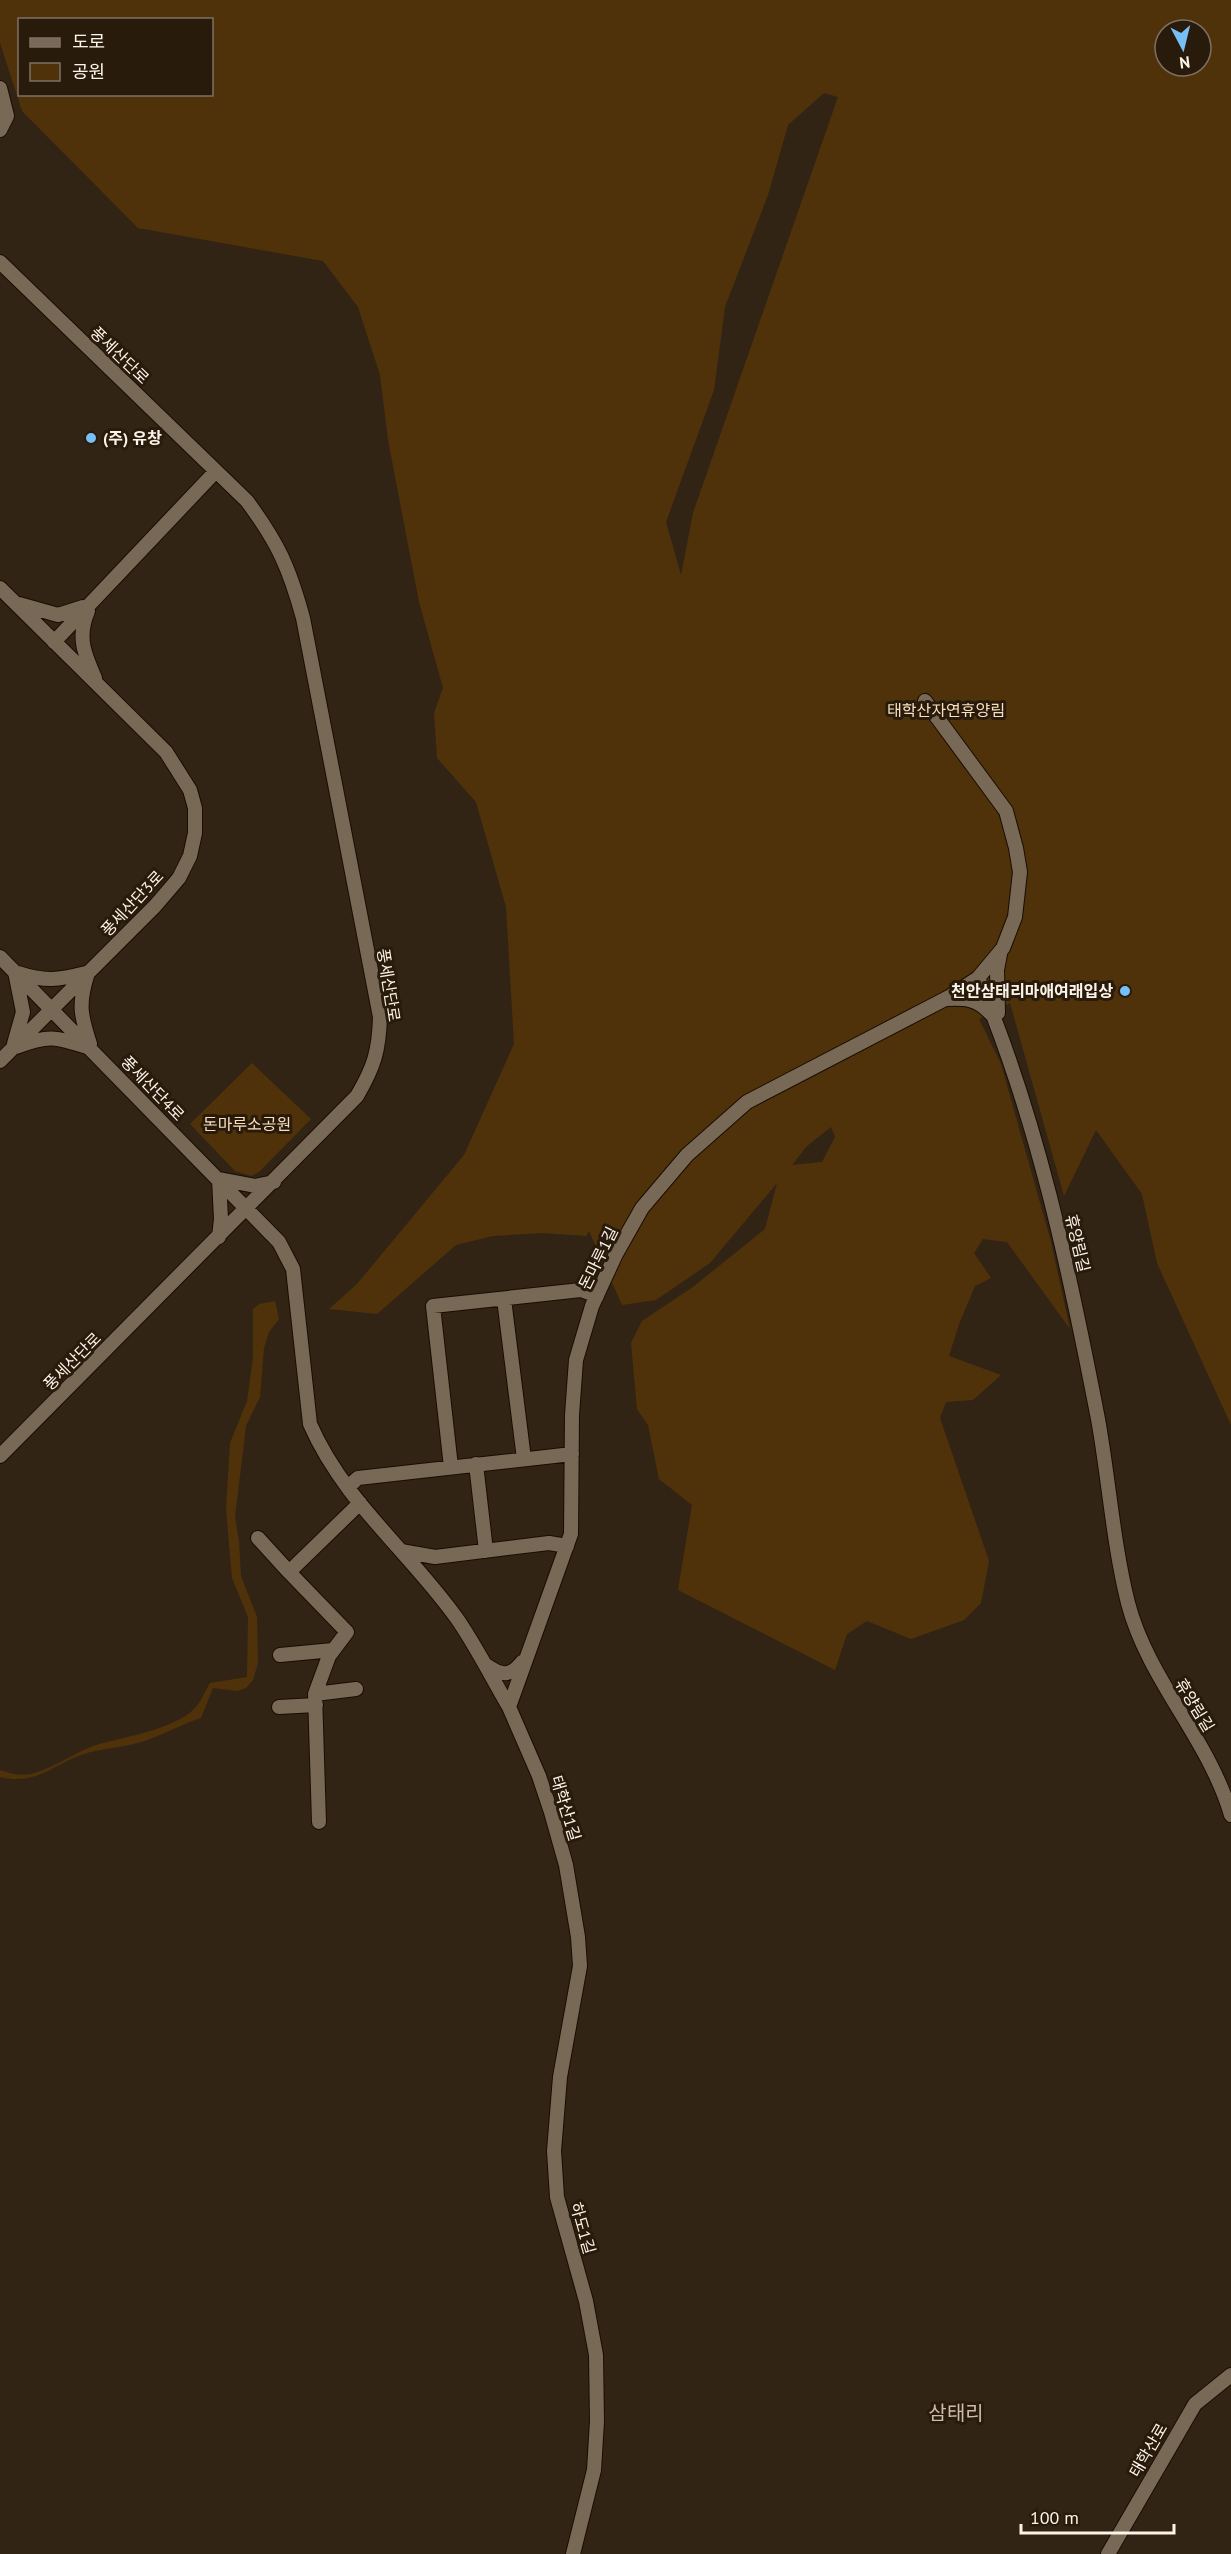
<svg xmlns="http://www.w3.org/2000/svg" width="1231" height="2554" font-family="'PT Sans','Noto Sans KR',sans-serif">
<rect width="100%" height="100%" fill="#322415"/>
<!-- green -->
<path fill="#4f320a" fill-rule="evenodd" d="M0,0H1231V1425L1157,1263L1142,1194L1096,1130L1064,1196L1010,1003L979,1019L1001,1064L1051,1242L1070,1329L1007,1242L983,1239L974,1253L991,1278L975,1286L959,1324L949,1356L1001,1375L973,1400L946,1402L940,1418L989,1561L981,1603L964,1620L911,1639L867,1621L847,1634L835,1670L678,1590L692,1505L659,1479L648,1425L637,1409L631,1343L642,1321L693,1287L765,1229L777,1183L710,1263L656,1300L622,1305L589,1231L586,1236L542,1233L493,1236L456,1245L377,1314L329,1309L357,1284L464,1155L514,1044L506,907L476,802L437,758L434,713L443,688L419,602L388,440L380,375L358,307L323,261L138,228L22,111L0,43ZM20,20H212V94H20ZM1165,30H1201V66H1165ZM824,93L838,97L693,513L681,575L666,522L714,390L725,307L768,195L788,125ZM831,1127L835,1137L822,1162L792,1165L807,1146Z
M252,1063L311,1119L259,1172L251,1176L235,1171L190,1124Z
M275,1301L279,1319L269,1332L264,1348L260,1397L246,1426L235,1517L239,1541L241,1576L257,1617L258,1663L253,1680L246,1688L238,1691L213,1688L201,1718C185,1723 170,1731 155,1737C133,1747 109,1747 87,1753C54,1763 38,1786 0,1777V1770C11,1774 19,1776 31,1774C55,1768 76,1751 99,1744C125,1737 173,1729 193,1710C200,1704 205,1691 210,1683L247,1677L248,1617L232,1578L226,1509L230,1443L247,1401L253,1358V1309L259,1304Z"/>
<g fill="none" stroke-linecap="round" stroke-linejoin="round">
<defs>
<path id="minor" d="M0,88L7,116L0,130
M0,262L247,501C278,543 289,567 303,618L380,1017C379,1051 374,1067 357,1096L0,1456
M0,588L166,752L190,790L195,808V833L190,856L179,878L155,906L0,1061
M19,604L58,615L83,607
M88,611C77,637 84,653 95,678
M54,642L216,471
M925,701L1006,811L1016,848L1020,872L1015,917L1003,948L978,978C1038,1120 1069,1269 1098,1419C1109,1480 1113,1543 1128,1603C1148,1680 1209,1739 1231,1815
M0,957L279,1242L293,1269L310,1424C344,1502 410,1552 458,1620C477,1648 492,1678 509,1707
M18,973C46,982 58,980 86,973
M87,976C78,1005 81,1016 90,1044
M947,999C966,998 978,999 991,1014
M998,1013L997,970L1000,954
M14,1044L23,1012L15,972
M16,1047C50,1034 56,1037 90,1048
M219,1237L221,1219L219,1179L255,1186L274,1182
M504,1299L524,1459
M476,1464L486,1551
M451,1467L433,1306L581,1290L597,1296
M348,1487L358,1478L572,1454
M258,1538L289,1572
M401,1551L435,1557L549,1543L567,1546
M280,1655L333,1650
M486,1665C502,1676 510,1677 522,1662
M315,1694L356,1689
M279,1707L316,1705
M319,1822L315,1694L329,1656L347,1632L289,1572L360,1503
M573,2554L594,2470L597,2421L596,2355L586,2301L557,2197L554,2151L560,2077L580,1966L578,1937L566,1865L551,1812L539,1776L509,1707L571,1534L572,1415L576,1360L592,1306L616,1254L642,1208L687,1155L747,1102L949,997L978,978
M1108,2554L1195,2404L1231,2375"/>
</defs>
<!-- minor casing -->
<use href="#minor" stroke="#190d02" stroke-width="16"/>
<!-- minor -->
<use href="#minor" stroke="#786957" stroke-width="14"/>
</g>
<!-- markers -->
<g fill="#77bff7" stroke="#281b0c" stroke-width="2">
<circle cx="91" cy="438" r="6"/>
<circle cx="1125" cy="991" r="6"/>
</g>
<g text-anchor="middle" dominant-baseline="central" stroke-width="6" stroke-linejoin="round" paint-order="stroke">
<!-- street labels -->
<g font-size="16" fill="#fcf3e9" stroke="#281b0c">
<text transform="translate(120 355) rotate(44)">풍세산단로</text>
<text transform="translate(132 903) rotate(-47)">풍세산단3로</text>
<text transform="translate(389 985) rotate(81)">풍세산단로</text>
<text transform="translate(153 1088) rotate(46)">풍세산단4로</text>
<text transform="translate(1078 1243) rotate(77)">휴양림길</text>
<text transform="translate(598 1258) rotate(-64)">돈마루1길</text>
<text transform="translate(72 1361) rotate(-45)">풍세산단로</text>
<text transform="translate(1195 1705) rotate(59)">휴양림길</text>
<text transform="translate(566 1808) rotate(73)">태학산1길</text>
<text transform="translate(583 2228) rotate(74)">하도1길</text>
<text transform="translate(1148 2450) rotate(-60)">태학산로</text>
</g>
<!-- poi labels -->
<g font-size="16" font-weight="bold" fill="#fcf3e9" stroke="#281b0c" text-anchor="start">
<text x="103" y="438">(주) 유창</text>
<text x="1113" y="991" text-anchor="end">천안삼태리마애여래입상</text>
</g>
<!-- park labels -->
<g font-size="16" fill="#fadebe" stroke="#281b0c">
<text x="946" y="710">태학산자연휴양림</text>
<text x="247" y="1124">돈마루소공원</text>
</g>
<!-- quarter labels -->
<g font-size="20" fill="#cdbca8" stroke="#281b0c">
<text x="956" y="2413">삼태리</text>
</g>
</g>
<!-- legend -->
<rect x="18" y="18" width="195" height="78" fill="#281b0c" stroke="#7d7164" stroke-width="1.5"/>
<rect x="30" y="38" width="30" height="9" fill="#786957" stroke="#7d7164" stroke-width="1.5"/>
<text x="72" y="48" font-size="18" fill="#fcf3e9">도로</text>
<rect x="30" y="63" width="30" height="18" fill="#4f320a" stroke="#7d7164" stroke-width="1.5"/>
<text x="72" y="78" font-size="18" fill="#fcf3e9">공원</text>
<!-- north arrow -->
<g transform="translate(1183 48) rotate(173)"><circle r="28" fill="#281b0c" stroke="#7d7164" stroke-width="1.5"/>
<path d="M0-4.5L10 22L0 15L-10 22Z" fill="#77bff7"/>
<text y="-9" font-size="16" font-weight="bold" text-anchor="middle" fill="#fcf3e9">N</text>
</g>
<!-- scale -->
<path d="M1021 2524v9h153v-9" fill="none" stroke="#fcf3e9" stroke-width="3"/>
<text x="1030" y="2524" font-size="18" fill="#fcf3e9" stroke="#281b0c" stroke-width="4.5" paint-order="stroke">100 m</text>
</svg>
